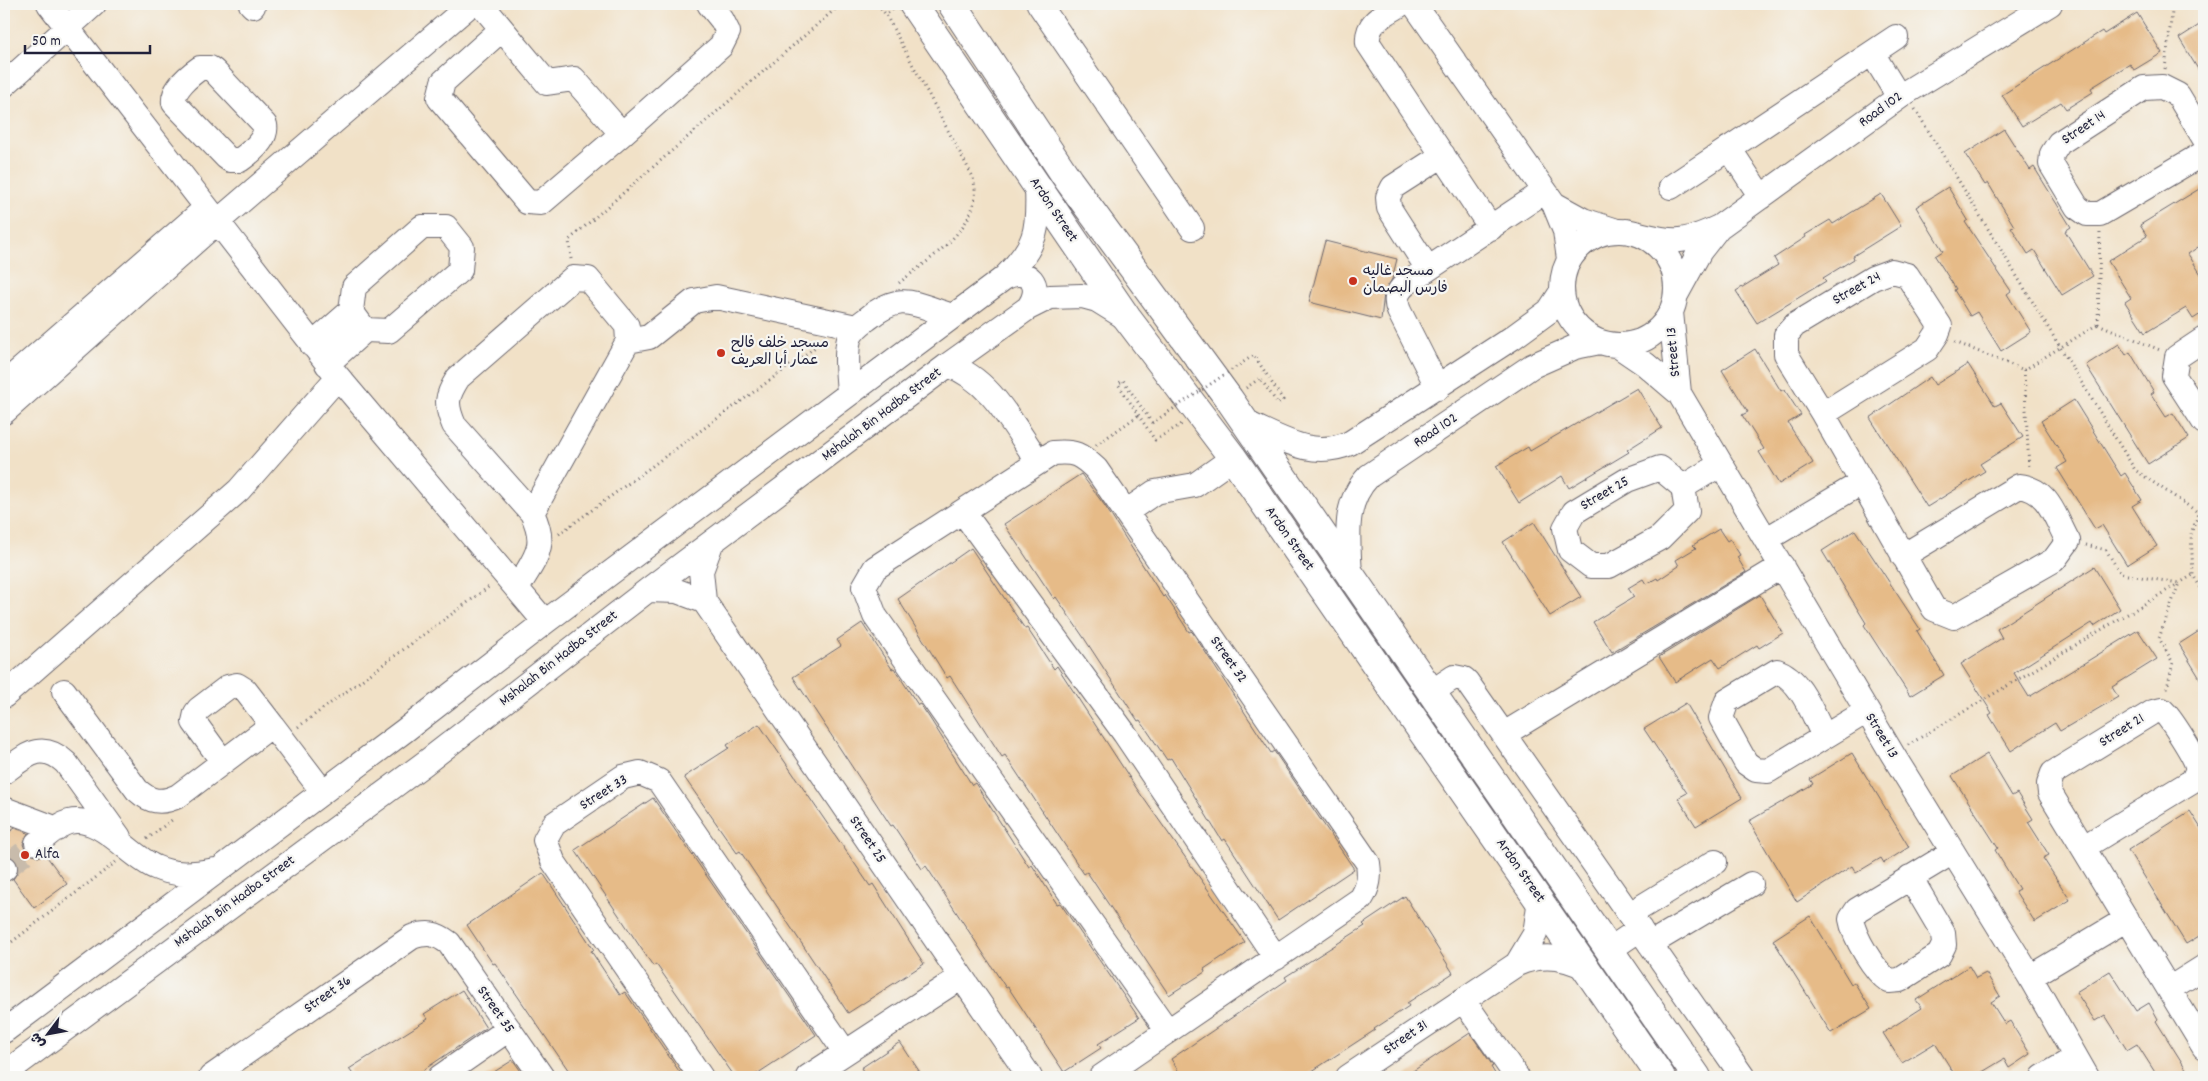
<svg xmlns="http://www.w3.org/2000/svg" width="2208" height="1081" font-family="Dekko,'Playpen Sans Arabic',sans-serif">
<rect width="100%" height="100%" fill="#f6f6f2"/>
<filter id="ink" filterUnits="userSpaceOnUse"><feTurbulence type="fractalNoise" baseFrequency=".02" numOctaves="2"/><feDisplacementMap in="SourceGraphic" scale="10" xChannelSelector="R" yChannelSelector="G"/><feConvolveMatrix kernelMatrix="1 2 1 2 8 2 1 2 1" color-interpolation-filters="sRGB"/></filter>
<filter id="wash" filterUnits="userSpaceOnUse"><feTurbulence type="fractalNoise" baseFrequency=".0096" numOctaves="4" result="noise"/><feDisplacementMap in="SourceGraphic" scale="20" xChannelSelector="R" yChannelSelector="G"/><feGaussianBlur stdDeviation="1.12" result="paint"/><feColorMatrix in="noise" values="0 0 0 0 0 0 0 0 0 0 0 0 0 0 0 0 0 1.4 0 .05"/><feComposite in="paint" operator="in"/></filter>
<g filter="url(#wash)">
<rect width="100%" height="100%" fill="#f1e1c7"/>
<g id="blocks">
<!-- building -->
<path fill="#e6bb88" d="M2137,13L2162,53L2134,70L2130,64L2091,88L2093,92L2066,109L2061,102L2022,126L2002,95L2102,31L2104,34Z
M2204,22V79L2179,38Z
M2004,129L2030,170L2034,167L2071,227L2065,231L2093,276L2062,295L2034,250L2028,254L2011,227L2014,226L1988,183L1985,185L1965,154Z
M2204,186V243L2188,254L2204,279V312L2193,319L2186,308L2145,333L2125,302L2131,298L2108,261L2147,236L2140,225Z
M1948,187L1968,220L1965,222L2011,291L2007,294L2031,332L2001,351L1977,312L1970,316L1954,290L1956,289L1935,256L1943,251L1916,207Z
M1881,194L1901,226L1853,256L1854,259L1823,278L1826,281L1757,323L1736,291L1778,265L1774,258L1806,237L1805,235L1830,220L1833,224Z
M1325,241L1397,259L1392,279L1384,293L1381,320L1309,302Z
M2119,344L2126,355L2130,352L2154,392L2151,394L2166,417L2173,413L2189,438L2148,464L2086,365Z
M1755,349L1781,391L1784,389L1801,415L1788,423L1813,463L1779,484L1759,452L1764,449L1742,415L1748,412L1722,370Z
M1968,364L1995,406L2001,403L2023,437L1980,464L1985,471L1927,507L1870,418L1930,377L1935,385Z
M1637,388L1662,428L1627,450L1629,452L1569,488L1562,476L1519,503L1496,466L1528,447L1530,451Z
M2074,400L2121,476L2125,473L2142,500L2132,506L2157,546L2127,565L2102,525L2095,529L2057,468L2067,462L2041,421Z
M1081,474L1105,506L1163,597L1165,595L1189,632L1191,631L1193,633L1271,753L1274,751L1354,869L1278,920L1225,839L1222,841L1171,758L1167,760L1140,720L1138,721L1084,638L1056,597L1054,599L1004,524Z
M1534,522L1581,597L1550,616L1503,542Z
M1719,529L1727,541L1730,539L1740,555L1737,557L1746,572L1612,652L1593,622L1634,597L1628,588L1643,579L1646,584L1657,578L1658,580L1679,566L1676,560L1696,548L1693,545Z
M1855,530L1920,629L1917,631L1944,675L1910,696L1864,625L1866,623L1822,551Z
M971,548L1025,629L1027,628L1054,669L1057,666L1137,789L1245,942L1204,969L1205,972L1169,995L1087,872L1084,874L1005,755L1002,757L950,676L947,678L898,599Z
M2094,567L2120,609L2094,626L2092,623L2014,673L2029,697L2138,630L2157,659L2112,687L2118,697L2060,731L2055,723L2011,751L1989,715L1992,713L1961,664L2002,638L1997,629Z
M1760,595L1783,633L1759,648L1757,645L1720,668L1713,658L1675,682L1659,657Z
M862,623L892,669L894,668L918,705L920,704L929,717L972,785L975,783L1029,867L1032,865L1057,904L1060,903L1139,1018L1098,1044L1101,1048L1064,1072L1008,987L1006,988L926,866L922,869L893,825L891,826L793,677L841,646L837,640Z
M2204,628V685L2179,644Z
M1686,703L1742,798L1696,826L1678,798L1687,793L1644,729Z
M759,724L870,886L873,884L924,964L848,1013L740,851L737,853L684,777L729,748L727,745Z
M1852,753L1909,847L1884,863L1881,858L1856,873L1852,866L1797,902L1749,821L1813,784L1810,779Z
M1987,754L2012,796L2017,793L2033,819L2028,822L2049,855L2043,858L2070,900L2035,922L2015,891L2019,889L1995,850L1998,848L1952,776Z
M653,798L816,1035L752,1077H735L656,964L653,966L575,850Z
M2190,811L2204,833V933L2186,944L2128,850Z
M15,828L28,833L23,844L26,852L38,857L45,854L67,884L34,908L13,879L18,872V864L14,858L4,855V836Z
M543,873L594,950L591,951L620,995L625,992L683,1077H573L495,963L493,964L467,925Z
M1405,896L1453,973L1407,1003L1409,1006L1374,1029L1375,1030L1303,1077H1182L1171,1059L1287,980L1285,977L1365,926L1363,924Z
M1810,916L1851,984L1854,982L1871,1009L1831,1033L1773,940Z
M1969,966L1976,978L1986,973L2000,996L1991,1002L2005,1024L2010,1021L2030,1054L2009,1068L2004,1059L1974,1077H1956L1935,1043L1902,1063L1883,1033L1922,1008L1916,1000Z
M2110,971L2136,1011L2149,1003L2158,1019L2156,1021L2188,1072L2179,1077H2158L2137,1044L2127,1050L2105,1015L2095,1021L2076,992Z
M462,990L486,1028L413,1077H355L349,1069L428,1019L424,1014Z
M1470,1033L1493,1066L1491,1067L1497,1077H1404Z
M900,1042L923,1077H867L861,1068Z
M513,1060L525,1077H486Z"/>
</g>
</g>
<g filter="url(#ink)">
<use href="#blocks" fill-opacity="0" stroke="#6a656c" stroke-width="1"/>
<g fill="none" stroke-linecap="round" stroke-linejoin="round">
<!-- minor-tunnel -->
<path stroke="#c8bbab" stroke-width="24" stroke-dasharray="24 12" stroke-linecap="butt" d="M5,868L37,843"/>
<defs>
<path id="minor" d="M49,4L338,377L545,622
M251,4L253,6
M481,4L547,83L574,79L622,134L721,46L728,32L722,20L709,4
M1039,4L1192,228
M1401,4C1385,15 1366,21 1368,43L1491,228
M1414,4L1554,204L1565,231L1569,259
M502,29L443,82L439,98L527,202L541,203L622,134
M1872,53L1899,97
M200,68H210L214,71L265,125C268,139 250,153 240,160H230L226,157L174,103C172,89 190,75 200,68Z
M4,85L94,4
M2204,138L2178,95L2162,87L2144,88L2059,143L2052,154L2051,164L2077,207L2087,214H2100L2204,153
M1729,148L1761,197
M1671,187L1896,37
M1554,204L1583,220L1614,230
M422,227H446L462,247L460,270L389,331L365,330L351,311L354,287Z
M1562 288a57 57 0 1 1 114 0a57 57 0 1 1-114 0Z
M1626,231C1670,241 1676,247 1719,227L1905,93L2050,4
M1428,269L1389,208L1388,197L1393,187L1443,155
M1004,278C1028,265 1045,286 1028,308
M1676,295L1700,251L1718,228
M1671,312L1679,393
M2204,339L2177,357L2174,376L2204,422
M628,341L649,337L694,301L716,297L856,327
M312,345L351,311
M1617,345L1645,364L1679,393L1893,755L2030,977L2087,1077
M327,364L365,330
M948,365C991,379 1013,426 1038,461
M4,384L206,208
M1438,388L1399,311C1394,299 1397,291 1407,283L1545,191
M849,393C848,376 845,355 849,339C852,330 860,324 867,319C902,291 913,304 952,316
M4,412L217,222L471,4
M1823,414L1927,349L1937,334L1940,326L1907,275L1892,271L1873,278L1795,325L1786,335V354L1823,414L1934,609L1954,617L2054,560L2068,541C2055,518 2049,489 2019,486L1903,556
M1244,422C1280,437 1311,460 1350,443L1512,338L1549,311L1562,291
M1660,468L1683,487L1687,511L1660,538L1609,566H1591L1570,550L1565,528L1574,512L1627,480Z
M1683,487L1721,464
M963,512L1125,734L1276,958
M1126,512L1155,492L1195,485L1233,458
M1767,539L1861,483
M711,544L701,571L704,601L1030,1077
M1350,578C1349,541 1341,505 1369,476L1532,366L1575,347L1600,342
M517,589C534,558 549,548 532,513L628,341L627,326L588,279L573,278L458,378C446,397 445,404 454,425L532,513
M648,590L677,591L704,601
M64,691L137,790C150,802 161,804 178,796L272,725L323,792
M1430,693L1454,677L1464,679L1467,682L1743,1077
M4,696L239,490L338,377
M1504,734L1782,566
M1824,736C1813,715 1801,679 1777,671L1727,701L1721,718L1746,763L1756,770L1768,771L1867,711
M223,762L194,722L196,713L199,709L228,687L237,685L245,690L272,725
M4,772C26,756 41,740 66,763L119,837
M4,809L57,829
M37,843C47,836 57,825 69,822C100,814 129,856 155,867C175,876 193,874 215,870
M2084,847L2192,781C2195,776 2198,772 2197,766C2195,756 2170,717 2162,710L2153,712L2053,773L2049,784L2050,793L2204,1047
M4,869L5,868
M1910,877L1943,933L1944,945L1939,955L1900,980L1889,981C1874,971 1854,937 1851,919L1857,910L1953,852
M1630,914L1715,862
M1650,944L1751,884
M1609,950L1640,929
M1517,964L1535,934L1540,899
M2030,977L2127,919
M2169,989L2204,967
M1463,1000L1517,1077
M4,1031L404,731L545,622L1004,278C1036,246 1039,232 1037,187
M4,1074L425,763L648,590L948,365L1028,308L1050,297L1082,296L1097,300L1126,318
M211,1077L412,937C428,932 436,933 449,943L542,1077
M440,1077L509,1029
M701,1077L553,861L545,840L554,824L623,777L640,773L659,781L845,1052
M808,1077L961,977
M1101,1077L1361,899C1369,886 1370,877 1368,863L1096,469C1080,454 1075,451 1053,453L875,568L864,587L875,616L1167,1030
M1348,1077L1517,964C1542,953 1565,956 1588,969
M2043,1077L2075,1058"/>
<path id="major" d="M913,4L1127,318L1233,458L1661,1077
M952,4L1069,181L1229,399L1697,1077"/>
</defs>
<!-- minor casing -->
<use href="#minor" stroke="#6a656c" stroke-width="26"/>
<!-- major casing -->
<use href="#major" stroke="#6a656c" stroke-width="30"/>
<!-- path -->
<path stroke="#6a656c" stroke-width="3" stroke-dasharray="1 4" stroke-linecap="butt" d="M878,4L886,15
M893,9L886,15L973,177C974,183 976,190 975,196C972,233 925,262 899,283
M2165,69L2173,4
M1915,109L2135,470L2199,513
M571,259L569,240L841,4
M2098,324L2100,232
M2098,324L2160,350
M1955,342L2024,370
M2024,370L2029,469
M2024,370L2098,324
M1246,388L1260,378L1278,404L1283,400L1254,355
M1152,423L1123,380L1118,384L1155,440L1182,424
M1096,445L1139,415
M2204,501L2191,533L2193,575L2204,593
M559,534L825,340
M2086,545L2106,550L2121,574L2179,583L2159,638L2173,663L2166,692
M298,727L490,586
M1908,745L2193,575
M147,839L172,820
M4,948L116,862"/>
<!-- minor -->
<use href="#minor" stroke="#fff" stroke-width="24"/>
<!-- major -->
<use href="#major" stroke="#fff" stroke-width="28"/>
<!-- path-bridge -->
<path stroke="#6a656c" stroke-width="3" stroke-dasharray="1 4" stroke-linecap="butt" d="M1152,423L1254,355"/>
</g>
</g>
<!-- markers -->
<g fill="#c8321e" stroke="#f6f6f2" stroke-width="2">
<circle cx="1353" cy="281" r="5"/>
<circle cx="721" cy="353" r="5"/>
<circle cx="25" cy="855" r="5"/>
</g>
<g text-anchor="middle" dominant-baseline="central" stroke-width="4.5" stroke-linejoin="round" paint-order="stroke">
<!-- street labels -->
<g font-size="15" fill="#22223b" stroke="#f6f6f2">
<text transform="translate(1881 110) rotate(-36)">Road 102</text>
<text transform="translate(2084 128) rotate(-34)">Street 14</text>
<text transform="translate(1053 210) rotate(56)">Ardon Street</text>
<text transform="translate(1857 289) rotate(-29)">Street 24</text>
<text transform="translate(1674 352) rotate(-95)">Street 13</text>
<text transform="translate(882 415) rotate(-37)">Mshalah Bin Hadba Street</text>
<text transform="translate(1436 431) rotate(-34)">Road 102</text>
<text transform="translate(1605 494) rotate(-30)">Street 25</text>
<text transform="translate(1289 539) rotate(55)">Ardon Street</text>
<text transform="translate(559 659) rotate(-38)">Mshalah Bin Hadba Street</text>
<text transform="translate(1228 660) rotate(55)">Street 32</text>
<text transform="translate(2122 731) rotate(-32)">Street 21</text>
<text transform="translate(1881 736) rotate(59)">Street 13</text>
<text transform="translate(604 793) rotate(-32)">Street 33</text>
<text transform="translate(867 840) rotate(56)">Street 25</text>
<text transform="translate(1520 871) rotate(55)">Ardon Street</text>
<text transform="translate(235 902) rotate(-36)">Mshalah Bin Hadba Street</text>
<text transform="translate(328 995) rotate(-35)">Street 36</text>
<text transform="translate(495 1010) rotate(55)">Street 35</text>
<text transform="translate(1406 1038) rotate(-34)">Street 31</text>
</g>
<!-- poi labels -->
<g font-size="15" fill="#22223b" stroke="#f6f6f2" text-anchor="start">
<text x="1363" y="272">مسجد غاليه<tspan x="1363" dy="17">فارس البصمان</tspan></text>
<text x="731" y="344">مسجد خلف فالح<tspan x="731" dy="17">عمار أبا العريف</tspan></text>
<text x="35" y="855">Alfa</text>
</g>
</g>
<!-- margin -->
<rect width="2208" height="1081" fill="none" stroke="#f6f6f2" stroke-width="20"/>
<!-- north arrow -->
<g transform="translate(48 1034) rotate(238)" stroke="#f6f6f2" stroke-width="4" paint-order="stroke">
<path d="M0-4L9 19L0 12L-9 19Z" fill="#22223b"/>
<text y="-8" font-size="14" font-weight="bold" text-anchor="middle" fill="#22223b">ش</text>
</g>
<!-- scale -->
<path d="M25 45v8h125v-8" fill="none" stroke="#22223b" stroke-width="2.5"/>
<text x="32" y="45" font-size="15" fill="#22223b" stroke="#f6f6f2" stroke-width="4" paint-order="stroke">50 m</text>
</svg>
